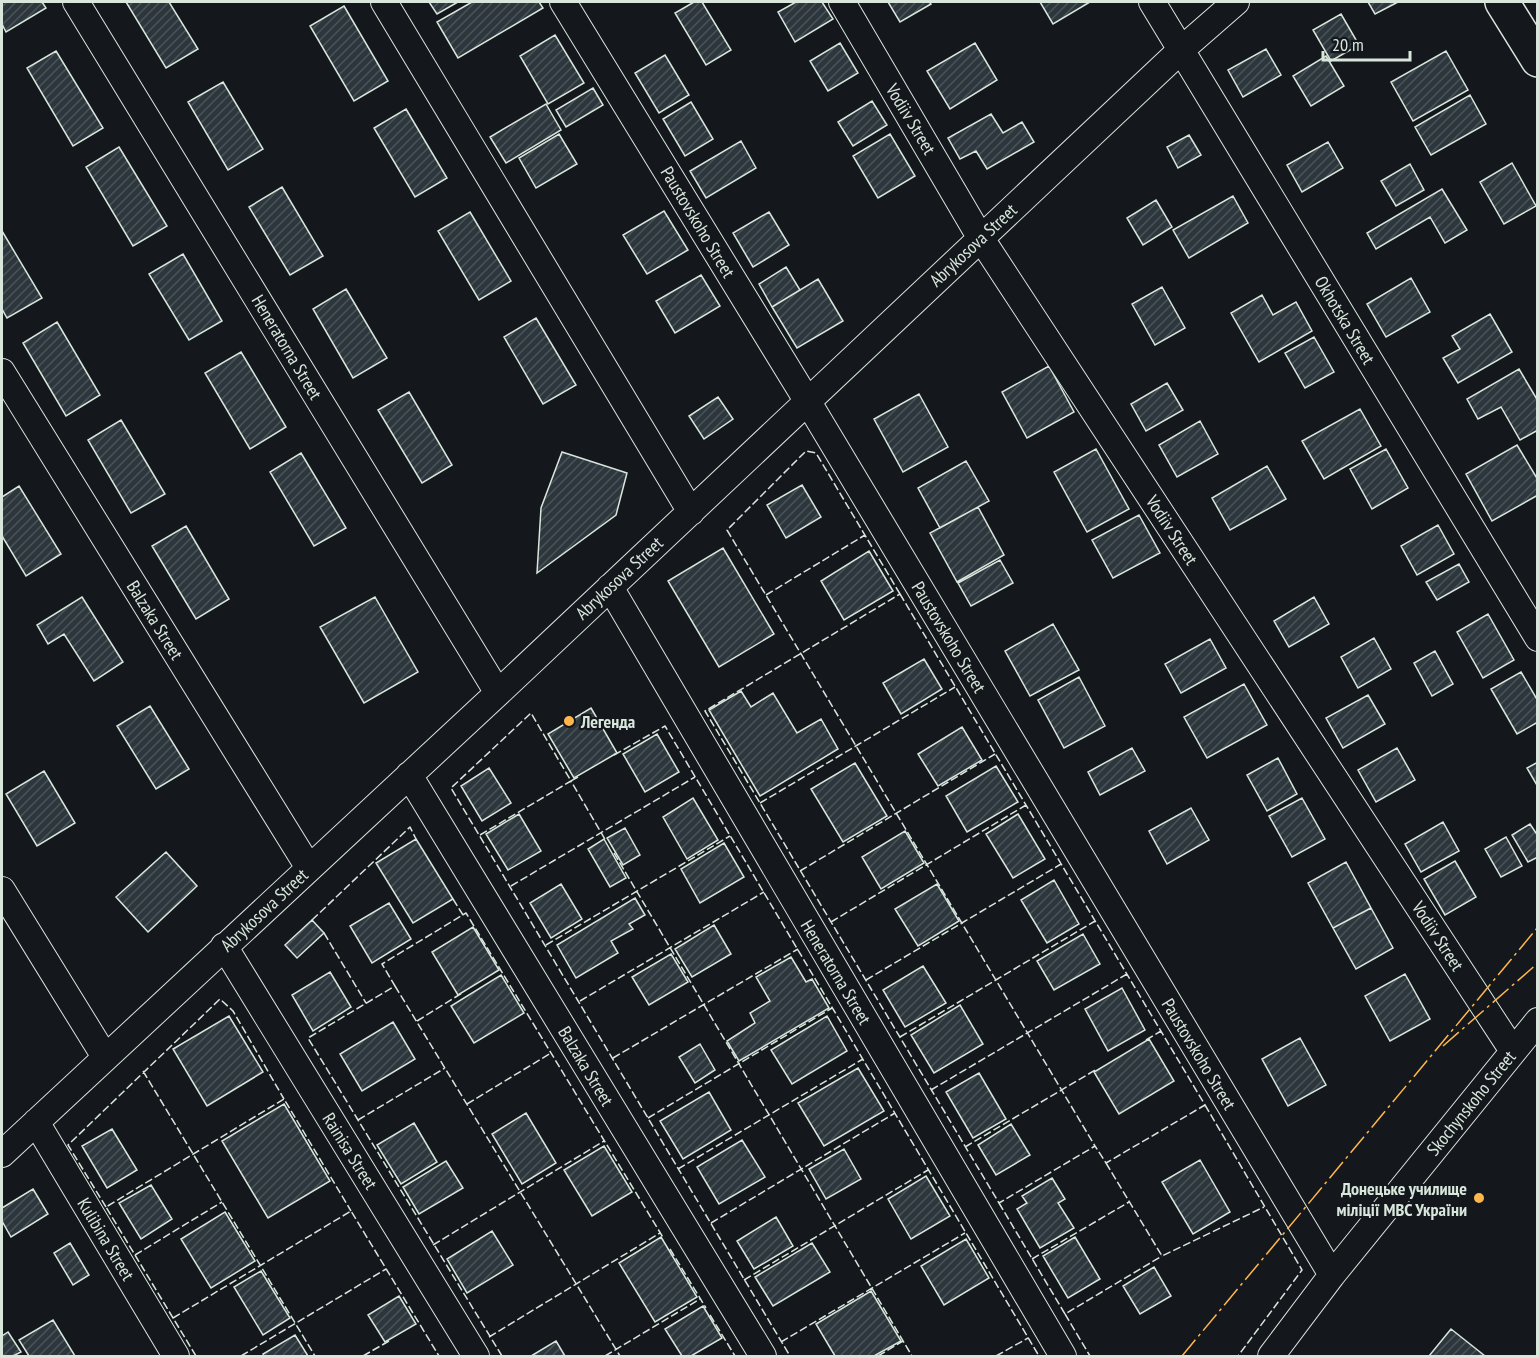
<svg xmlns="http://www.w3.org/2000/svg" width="1539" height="1358" font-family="'PT Sans Narrow',sans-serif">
<defs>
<pattern id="building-hatch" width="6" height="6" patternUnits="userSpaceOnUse" patternTransform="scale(1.5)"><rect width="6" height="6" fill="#2c363c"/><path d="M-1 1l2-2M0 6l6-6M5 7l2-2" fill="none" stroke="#4a5358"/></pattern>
</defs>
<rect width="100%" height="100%" fill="#14181c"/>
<!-- building -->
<path fill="url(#building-hatch)" stroke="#d8e6dc" stroke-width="1.5" d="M2,2H42L46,8L6,32L2,24Z
M126,2H169L198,49L166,68Z
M429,2H458L437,14Z
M472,2H539L543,8L458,58L437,22Z
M694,2H702L731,50L706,65L675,13Z
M796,2H822L833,19L795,42L778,12Z
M888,2H929L931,4L900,22Z
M1040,2H1090L1053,24Z
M1368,2H1398L1375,14Z
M344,6L388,81L354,101L310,26Z
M1341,14L1359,45L1331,61L1313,30Z
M555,35L584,83L548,104L520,56Z
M840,43L858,73L828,91L810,61Z
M975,43L997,80L950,109L927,71Z
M1266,49L1281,75L1243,97L1228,70Z
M56,51L103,128L73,146L27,68Z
M1446,51L1468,90L1413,121L1391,82Z
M665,55L689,95L659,113L635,73Z
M1326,56L1344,86L1311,106L1293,76Z
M223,82L263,149L228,170L188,102Z
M593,88L603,105L566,127L556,110Z
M1470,95L1486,124L1431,155L1415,127Z
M872,101L887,125L853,146L838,122Z
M691,102L713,139L685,156L663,119Z
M546,104L561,130L506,163L490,137Z
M406,109L447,178L415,197L374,128Z
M991,114L1003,133L1022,122L1034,142L987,169L976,151L960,159L948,138Z
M559,134L577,164L536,188L519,158Z
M890,134L915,176L878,198L853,156Z
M1189,135L1201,155L1178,168L1167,147Z
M741,141L756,168L706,198L690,171Z
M1328,142L1343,168L1302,192L1287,165Z
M119,147L167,226L133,246L86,167Z
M1512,163L1536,206L1504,224L1480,182Z
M1410,164L1424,190L1396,206L1381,181Z
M282,187L323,256L290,275L249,207Z
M1442,189L1467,230L1445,243L1430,217L1376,249L1367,233Z
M1233,196L1248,223L1189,258L1173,230Z
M1156,200L1172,227L1143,245L1127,218Z
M664,211L688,250L647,274L623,235Z
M470,212L511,281L479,300L438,231Z
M769,212L789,245L753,267L733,233Z
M2,231L42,298L7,318L2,309Z
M183,254L222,321L189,340L149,274Z
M786,267L800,290L772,307L759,284Z
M701,275L720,306L675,333L656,301Z
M1411,278L1430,312L1386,337L1367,304Z
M818,279L843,321L797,348L772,307Z
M1162,287L1185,328L1155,345L1132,304Z
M346,289L387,358L353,378L313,309Z
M1262,295L1273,315L1296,302L1312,331L1259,362L1231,313Z
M1490,314L1512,352L1458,383L1443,358L1460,349L1452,336Z
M536,318L576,385L543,404L504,337Z
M57,322L100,395L66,416L23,343Z
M1314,337L1334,372L1305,388L1285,353Z
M241,352L286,427L250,449L205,373Z
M1049,366L1074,412L1027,438L1002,392Z
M1519,369L1538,401V430L1520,440L1501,407L1478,419L1467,399Z
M1167,383L1183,410L1146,431L1131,404Z
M409,392L452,465L422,483L378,410Z
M919,394L948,447L903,472L874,419Z
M718,397L733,419L704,439L689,416Z
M1360,409L1381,446L1324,479L1302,441Z
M121,420L165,494L131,513L88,440Z
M1200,421L1218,454L1177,477L1159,445Z
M1517,445L1538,480V495L1492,521L1466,474Z
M1096,449L1129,509L1087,532L1054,472Z
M1386,449L1408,488L1372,509L1350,469Z
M562,452L627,473L616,515L537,573L541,508Z
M301,453L346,528L314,546L270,472Z
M966,461L989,501L940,528L918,488Z
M1267,466L1286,499L1230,530L1212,498Z
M802,485L821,517L786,538L767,505Z
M19,486L61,554L26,576L2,536V497Z
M978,507L1004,555L957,582L930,533Z
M1139,515L1160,553L1113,578L1092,540Z
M1438,525L1454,554L1417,575L1401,546Z
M186,526L229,599L196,619L152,546Z
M723,548L774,634L719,667L668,581Z
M869,551L893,591L844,620L821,581Z
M1000,560L1013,583L971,606L958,583Z
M1459,564L1469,582L1437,600L1426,582Z
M82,597L123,662L94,681L64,634L48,644L37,625Z
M375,597L418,672L364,703L320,627Z
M1314,597L1329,624L1289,647L1274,621Z
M1488,614L1514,660L1483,678L1457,632Z
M1053,624L1079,670L1030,696L1005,651Z
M1374,638L1391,669L1358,688L1341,657Z
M1210,639L1226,668L1181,693L1165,664Z
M1435,651L1453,684L1432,696L1414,663Z
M924,659L942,689L901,714L883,683Z
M1521,672L1538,701V722L1517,734L1491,689Z
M1079,677L1105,726L1064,748L1038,700Z
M1244,684L1267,725L1207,758L1184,717Z
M741,691L751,707L773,693L797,733L821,719L838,749L760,796L709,710Z
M1368,695L1385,724L1343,748L1326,718Z
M150,706L189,769L156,789L117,726Z
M591,708L617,753L574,778L548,734Z
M962,727L982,760L938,786L918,754Z
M657,734L679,772L645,792L623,754Z
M1132,748L1145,771L1100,795L1088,772Z
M1397,748L1415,780L1376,802L1358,770Z
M1278,758L1297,794L1267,811L1247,775Z
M1538,762V787L1527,768Z
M855,763L887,816L843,842L811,789Z
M996,766L1018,802L967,832L946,796Z
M489,768L511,803L482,821L461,786Z
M44,771L75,823L37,846L6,794Z
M693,798L718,840L687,859L663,817Z
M1302,798L1325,839L1292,857L1269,816Z
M1191,808L1209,840L1167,864L1149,831Z
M519,814L541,851L508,870L486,834Z
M1018,814L1045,859L1013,878L986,834Z
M1443,822L1459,851L1421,872L1405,844Z
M1530,824L1538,836V857L1528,862L1512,835Z
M625,828L640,855L623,865L607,838Z
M905,831L924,863L881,889L862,857Z
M1506,837L1522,866L1501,877L1485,849Z
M416,839L453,899L413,923L376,863Z
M604,839L626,878L610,887L588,849Z
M724,843L744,877L700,903L681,869Z
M166,852L197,886L148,932L116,897Z
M1455,861L1476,897L1445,915L1424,879Z
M1346,862L1371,908L1333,928L1308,883Z
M1054,880L1079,924L1047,943L1021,900Z
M561,884L582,919L551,938L530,903Z
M937,884L959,921L918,946L895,909Z
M635,898L645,915L629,924L633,929L611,941L618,953L576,978L557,945Z
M389,903L411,939L372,963L350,926Z
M1371,908L1393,948L1356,969L1333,928Z
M312,920L324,933L297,958L285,945Z
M714,925L731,954L692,977L675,949Z
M473,927L499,970L458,995L432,952Z
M1083,934L1100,964L1054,990L1037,961Z
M671,954L688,982L649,1005L632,977Z
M791,957L806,982L812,979L829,1008L739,1061L727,1041L755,1023L750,1013L770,1001L756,977Z
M923,966L946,1003L905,1027L883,990Z
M330,972L351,1007L313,1031L292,995Z
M1405,974L1430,1019L1390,1041L1365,996Z
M501,975L524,1013L474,1043L451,1006Z
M1122,988L1145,1030L1108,1051L1085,1009Z
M960,1005L983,1044L934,1073L911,1035Z
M229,1016L263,1072L207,1106L173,1049Z
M827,1016L847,1051L792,1084L771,1050Z
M393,1022L415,1059L362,1091L340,1054Z
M1300,1038L1326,1085L1288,1106L1262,1059Z
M1149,1039L1174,1081L1119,1114L1094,1072Z
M700,1044L715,1070L695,1083L679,1057Z
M858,1068L884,1111L824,1146L798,1103Z
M979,1073L1006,1119L973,1138L946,1092Z
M709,1092L731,1130L683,1159L660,1121Z
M284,1104L330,1181L268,1218L222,1141Z
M526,1113L556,1163L522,1184L492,1134Z
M414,1123L437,1162L401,1184L377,1145Z
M1011,1124L1030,1155L996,1175L978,1145Z
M112,1129L137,1170L107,1188L82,1146Z
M742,1140L765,1177L719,1204L697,1167Z
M604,1146L632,1192L592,1216L564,1170Z
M844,1149L861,1179L826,1199L809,1169Z
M1200,1160L1230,1212L1193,1234L1162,1182Z
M446,1161L463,1188L419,1214L403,1187Z
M926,1176L950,1216L911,1239L888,1199Z
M1052,1178L1065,1199L1058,1203L1074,1228L1040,1248L1017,1209L1027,1203L1022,1196Z
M151,1185L172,1219L141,1239L119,1203Z
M33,1189L48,1214L11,1237L2,1221V1208Z
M225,1212L255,1261L211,1288L181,1239Z
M776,1217L793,1246L754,1269L737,1241Z
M492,1231L513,1265L467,1293L447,1259Z
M661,1237L697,1297L655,1322L619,1263Z
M1075,1237L1100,1279L1068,1298L1043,1256Z
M966,1239L989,1278L944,1305L921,1266Z
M70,1243L89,1275L73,1285L54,1253Z
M812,1243L830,1272L773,1306L755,1277Z
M1154,1267L1171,1296L1140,1314L1123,1286Z
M261,1271L290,1318L263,1335L234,1287Z
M871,1291L901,1341L874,1356H835L816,1324Z
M399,1296L416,1324L385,1342L368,1315Z
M703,1306L722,1338L691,1356H682L665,1329Z
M53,1320L75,1356H29L19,1340Z
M1451,1329L1485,1356H1429Z
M8,1332L21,1352L13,1356H2V1336Z
M295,1335L308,1356H264L263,1354Z
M556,1341L565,1356H531Z"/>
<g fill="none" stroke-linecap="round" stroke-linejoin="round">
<defs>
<path id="street" d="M76,2L498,693
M384,2L691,512
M563,2L808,402L1332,1275
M842,2L980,237L1513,1051
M1152,2L1538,638
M2,372L309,868
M610,587L1063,1356
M409,775L763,1356
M2,890L105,1057
M224,946L476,1356
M36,1122L176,1356
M2,1154L498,693L1181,50L1236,2
M1271,1356L1332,1275L1538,1021"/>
<path id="secondary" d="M1502,2L1538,60"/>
</defs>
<!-- street casing -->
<use href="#street" stroke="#d8e6dc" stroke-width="28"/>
<!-- secondary casing -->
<use href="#secondary" stroke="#d8e6dc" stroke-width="36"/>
<!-- street -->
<use href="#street" stroke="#14181c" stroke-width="26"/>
<!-- secondary -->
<use href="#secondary" stroke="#14181c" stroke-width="33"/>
<!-- fence -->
<path stroke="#d8e6dc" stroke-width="1.5" stroke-dasharray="8 3" stroke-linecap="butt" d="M900,594L1205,1105L1106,1163L1095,1146L999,1203L705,711Z
M900,594L816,453L806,451L727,530L1095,1146
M766,595L865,535
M614,755L665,726L1039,1356
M578,777L571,781L531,713L451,788L790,1356
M760,803L955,687
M480,835L571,781L606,841
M614,853L912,1356
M800,871L995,754
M511,886L695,777
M453,899L463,915
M312,920L410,827L416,839
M831,922L1026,805
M324,933L366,1003
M546,945L730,836
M866,980L1061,864
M395,986L620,1356
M580,1001L764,892
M417,1021L462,993
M900,1037L1095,921
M1146,1040L1161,1031
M613,1058L798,949
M143,1071L315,1356
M931,1090L1127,974
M467,1104L551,1053
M1205,1105L1302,1270L1238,1356
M648,1118L832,1008
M358,1120L445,1068
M965,1147L1097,1069
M1106,1163L1162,1256L1264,1207
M678,1169L863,1059
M999,1203L1065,1314L1162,1256
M106,1207L68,1145L220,999L233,1011L284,1099
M711,1223L895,1113
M433,1245L604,1141
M670,1249L706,1308
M135,1255L222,1202
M1032,1259L1129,1202
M744,1280L928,1170
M1065,1314L1090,1356
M710,1315L735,1356
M173,1318L351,1211L439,1356
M489,1337L660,1233
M781,1342L965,1233
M196,1356L106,1207L284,1099L351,1211
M241,1356L386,1269
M363,1356L389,1341
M502,1356L308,1038L395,986L382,964L466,913L664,1239
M605,1356L700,1299
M878,1356L903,1341
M996,1356L1028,1338"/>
<!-- power -->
<path stroke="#ffb74d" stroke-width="1.5" stroke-dasharray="21 4.5 3 4.5" stroke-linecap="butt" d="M1443,1046L1538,963
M1182,1356L1538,927"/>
</g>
<!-- markers -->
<g fill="#ffb74d" stroke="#14181c" stroke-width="2">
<circle cx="569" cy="721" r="6"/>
<circle cx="1479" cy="1198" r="6"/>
</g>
<g text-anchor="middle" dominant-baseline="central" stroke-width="4.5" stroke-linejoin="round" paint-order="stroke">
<!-- street labels -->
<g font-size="18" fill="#d8e6dc" stroke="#14181c">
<text transform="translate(911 119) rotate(59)">Vodiiv Street</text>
<text transform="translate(698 222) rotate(59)">Paustovskoho Street</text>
<text transform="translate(973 245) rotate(-43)">Abrykosova Street</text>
<text transform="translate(1345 320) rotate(59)">Okhotska Street</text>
<text transform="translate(287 347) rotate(59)">Heneratorna Street</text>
<text transform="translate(1172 530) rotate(57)">Vodiiv Street</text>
<text transform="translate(619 578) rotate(-43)">Abrykosova Street</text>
<text transform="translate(155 620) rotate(58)">Balzaka Street</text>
<text transform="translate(949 637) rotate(59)">Paustovskoho Street</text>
<text transform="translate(264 910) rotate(-43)">Abrykosova Street</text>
<text transform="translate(1438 936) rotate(57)">Vodiiv Street</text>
<text transform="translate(836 972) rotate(59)">Heneratorna Street</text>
<text transform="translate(1199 1054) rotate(59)">Paustovskoho Street</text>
<text transform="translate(586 1066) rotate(59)">Balzaka Street</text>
<text transform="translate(1471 1103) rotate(-51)">Skochynskoho Street</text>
<text transform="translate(350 1151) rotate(58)">Rainisa Street</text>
<text transform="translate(106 1239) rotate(59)">Kulibina Street</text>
</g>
<!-- poi labels -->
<g font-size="18" font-weight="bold" fill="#d8e6dc" stroke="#14181c" text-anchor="start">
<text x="581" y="721">Легенда</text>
<text x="1467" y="1188" text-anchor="end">Донецьке училище<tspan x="1467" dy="21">міліції МВС України</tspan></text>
</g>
</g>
<!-- border -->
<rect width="1539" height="1358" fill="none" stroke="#d8e6dc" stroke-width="6"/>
<!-- scale -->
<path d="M1323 51v9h87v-9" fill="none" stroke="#d8e6dc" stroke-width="3"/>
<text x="1332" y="51" font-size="18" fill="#d8e6dc" stroke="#14181c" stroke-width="4.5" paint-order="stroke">20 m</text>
</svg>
